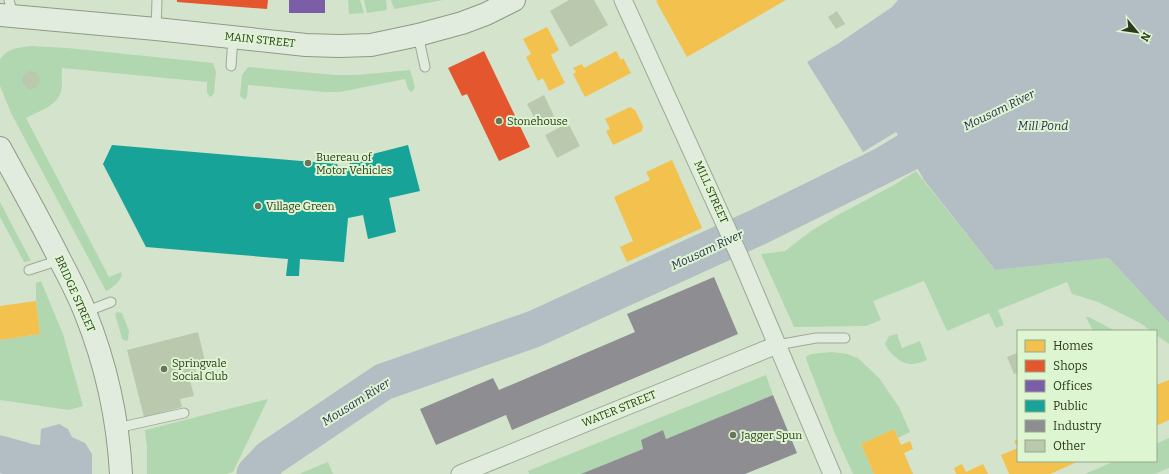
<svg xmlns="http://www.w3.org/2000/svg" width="1169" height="474" font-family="Bitter,serif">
<rect width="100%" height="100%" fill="#d4e4cc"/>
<!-- green -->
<path fill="#b1d7b1" d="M348,0H360L364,13L349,14Z
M364,0H386L387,10L367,13Z
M391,0H443L395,9L393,6Z
M32,46L68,48L213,63L216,72L214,93L213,95L210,97L207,93V82L62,68C61,76 63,84 61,91C58,106 37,112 26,118L109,277L121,272L122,276C118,283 114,287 106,291L11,113L0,86V59C8,48 20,47 32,46Z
M248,67L335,75H356L410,70L415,87L413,91L411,92L408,89L405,79L340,92H324L248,85L247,97L245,100L240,96L242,75Z
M916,171L995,270L1109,258L1169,323V344L1156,335V331H1151L1140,323L1098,302L1072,294L1067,282L998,310L1004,325L996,328L989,313L947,331L924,281L873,301L881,320L866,326L794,327L761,254L785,251L811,231L836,216L892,186Z
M0,202L31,261L24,262L0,217Z
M41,281L63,334L83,406L69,410L0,400V340L40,334L36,301V283Z
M117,312L122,313L129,331L128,340L126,341L122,339L115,314Z
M1086,317H1089L1115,331H1093Z
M897,334L902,348L920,341L927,360C912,366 904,366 892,354C889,351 887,348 885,344L889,336Z
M832,352L847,354L858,358L879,378L899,407L910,432L898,438L894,429L861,444L874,474H853L835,434L806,359L807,356L811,354Z
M766,375L773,395L666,439L663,430L641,440L643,449L581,474H529L528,471Z
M268,399L233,472L227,474H147V448L145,430Z
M1169,438V468L1155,474H1085L1115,461H1156V444Z
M328,462L333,474H300L301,473Z"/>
<!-- water -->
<path fill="#b2bec4" d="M898,0H1169V323L1109,258L995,270L924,180L916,166L893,179L875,149L898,135L896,132L863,152L807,62L839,43L892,7Z
M59,424L68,429L72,437L85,443L92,454V474H21L23,443L40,445L41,429Z"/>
<!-- homes -->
<path fill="#f2c14e" d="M658,0H786L687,57L656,1Z
M547,27L559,50L551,55L565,83L549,91L543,78L538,81L526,57L531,54L523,39Z
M616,51L621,60L623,58L631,73L585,97L573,74L576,72L573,68L582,64L584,68Z
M630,107L635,110L643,126L642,131L613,145L606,131L610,129L605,119Z
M672,160L702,228L627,262L620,247L633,241L614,197L650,180L646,172Z
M36,301L40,334L0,340V306Z
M1169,380V420L1156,426V385Z
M894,429L901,445L910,441L913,449L904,453L913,474H874L861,444Z
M1018,439V461H1079L1050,474H1009L1001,455L1018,448L1014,441Z
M962,464L966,472L983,464L988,474H956L954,468Z"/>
<!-- shops -->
<path fill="#e4572e" d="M177,0H268L267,9L177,2Z
M484,51L530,147L499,161L467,94L462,96L448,68Z"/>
<!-- offices -->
<path fill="#7b5ea7" d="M289,0H325V13H289Z"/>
<!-- public -->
<path fill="#17a398" d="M112,145L337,164L339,169L350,166L349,160L408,145L420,191L389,198L396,232L368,239L363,215L348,218L344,262L300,259L299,276H286L288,259L146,247L103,164Z"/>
<!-- industry -->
<path fill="#8d8d92" d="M714,277L738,334L512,430L506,415L436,445L420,409L493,378L499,390L635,332L627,314Z
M773,395L797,453L745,474H581L643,449L641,440L663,430L666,439Z"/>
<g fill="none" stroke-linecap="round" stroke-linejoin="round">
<!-- river -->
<path stroke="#b2bec4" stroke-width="37" d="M0,454L22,460L48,474
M255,474L270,458L383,382L534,329L760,226L931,142"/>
</g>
<!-- building -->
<path fill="#bac8ad" d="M569,0H594L608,25L570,47L550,11Z
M837,11L845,24L836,29L828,17Z
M22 80a9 9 0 1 1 18 0a9 9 0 1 1-18 0Z
M544,95L554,116L538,124L527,104Z
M568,123L580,146L557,158L545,135Z
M198,332L205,361L194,364L197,375L189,377L194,396L180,399L182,407L144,417L127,350Z
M1017,353L1018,356V373L1014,374L1007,357Z"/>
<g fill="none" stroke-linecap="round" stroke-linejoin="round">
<defs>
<path id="service" d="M9,0L13,16
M156,29L157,0
M418,35L425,67
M231,66L233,38
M29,270L60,260
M85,312L111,302
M777,345L816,338H845
M117,428L184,413"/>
<path id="minor" d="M623,0L739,255L832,474
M460,474L777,345"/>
<path id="secondary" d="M0,15L156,29L306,45L339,46L371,45L418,35L462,23L486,14L514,0
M0,148C20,185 41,222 60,260C69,277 78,294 85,312C106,364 118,419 121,474"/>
</defs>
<!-- service casing -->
<use href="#service" stroke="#9da995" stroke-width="11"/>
<!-- minor casing -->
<use href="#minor" stroke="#9da995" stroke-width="19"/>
<!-- secondary casing -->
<use href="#secondary" stroke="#8e9985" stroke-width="24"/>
<!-- service -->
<use href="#service" stroke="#e2ecde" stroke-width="9"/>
<!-- minor -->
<use href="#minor" stroke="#e2ecde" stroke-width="17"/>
<!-- secondary -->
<use href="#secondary" stroke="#e2ecde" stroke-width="22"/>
</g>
<!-- markers -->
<g fill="#67755a" stroke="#ddf6d1" stroke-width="1.5">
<circle cx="499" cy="121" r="4"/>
<circle cx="308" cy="163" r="4"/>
<circle cx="258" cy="206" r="4"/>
<circle cx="164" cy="369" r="4"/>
<circle cx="733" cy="435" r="4"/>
</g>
<g text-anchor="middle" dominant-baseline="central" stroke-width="4" stroke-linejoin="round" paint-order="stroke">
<!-- street labels -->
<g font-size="11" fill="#2c391d" stroke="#ddf6d1">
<text transform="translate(260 40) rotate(6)">MAIN STREET</text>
<text transform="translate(711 192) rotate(66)">MILL STREET</text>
<text transform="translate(75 294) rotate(66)">BRIDGE STREET</text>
<text transform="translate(619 409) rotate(-22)">WATER STREET</text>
</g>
<!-- poi labels -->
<g font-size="11" fill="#2c391d" stroke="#ddf6d1" text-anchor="start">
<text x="507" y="121">Stonehouse</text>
<text x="316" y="157">Buereau of<tspan x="316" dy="13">Motor Vehicles</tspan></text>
<text x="266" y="206">Village Green</text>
<text x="172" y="363">Springvale<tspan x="172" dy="13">Social Club</tspan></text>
<text x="741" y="435">Jagger Spun</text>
</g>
<!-- water labels -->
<g font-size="12" font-style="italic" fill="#2c3059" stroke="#ddf6d1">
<text transform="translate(999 110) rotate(-26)">Mousam River</text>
<text x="1043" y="126">Mill Pond</text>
<text transform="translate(707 250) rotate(-25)">Mousam River</text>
<text transform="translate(356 402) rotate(-32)">Mousam River</text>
</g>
</g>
<!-- legend -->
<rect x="1017" y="330" width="140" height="132" fill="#ddf6d1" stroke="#96aa89"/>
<rect x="1025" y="340" width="20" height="12" fill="#f2c14e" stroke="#96aa89"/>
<text x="1053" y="350" font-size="12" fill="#2c391d">Homes</text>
<rect x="1025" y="360" width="20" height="12" fill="#e4572e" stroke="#96aa89"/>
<text x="1053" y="370" font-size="12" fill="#2c391d">Shops</text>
<rect x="1025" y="380" width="20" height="12" fill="#7b5ea7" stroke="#96aa89"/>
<text x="1053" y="390" font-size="12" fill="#2c391d">Offices</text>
<rect x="1025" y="400" width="20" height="12" fill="#17a398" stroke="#96aa89"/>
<text x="1053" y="410" font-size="12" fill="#2c391d">Public</text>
<rect x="1025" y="420" width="20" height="12" fill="#8d8d92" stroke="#96aa89"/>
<text x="1053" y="430" font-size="12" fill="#2c391d">Industry</text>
<rect x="1025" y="440" width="20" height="12" fill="#bac8ad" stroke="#96aa89"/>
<text x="1053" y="450" font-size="12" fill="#2c391d">Other</text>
<!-- north arrow -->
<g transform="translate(1137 32) rotate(119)" stroke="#ddf6d1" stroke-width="3" paint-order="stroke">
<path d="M0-3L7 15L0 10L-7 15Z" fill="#2c391d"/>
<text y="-6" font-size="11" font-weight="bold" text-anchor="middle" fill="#2c391d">N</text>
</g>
</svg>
